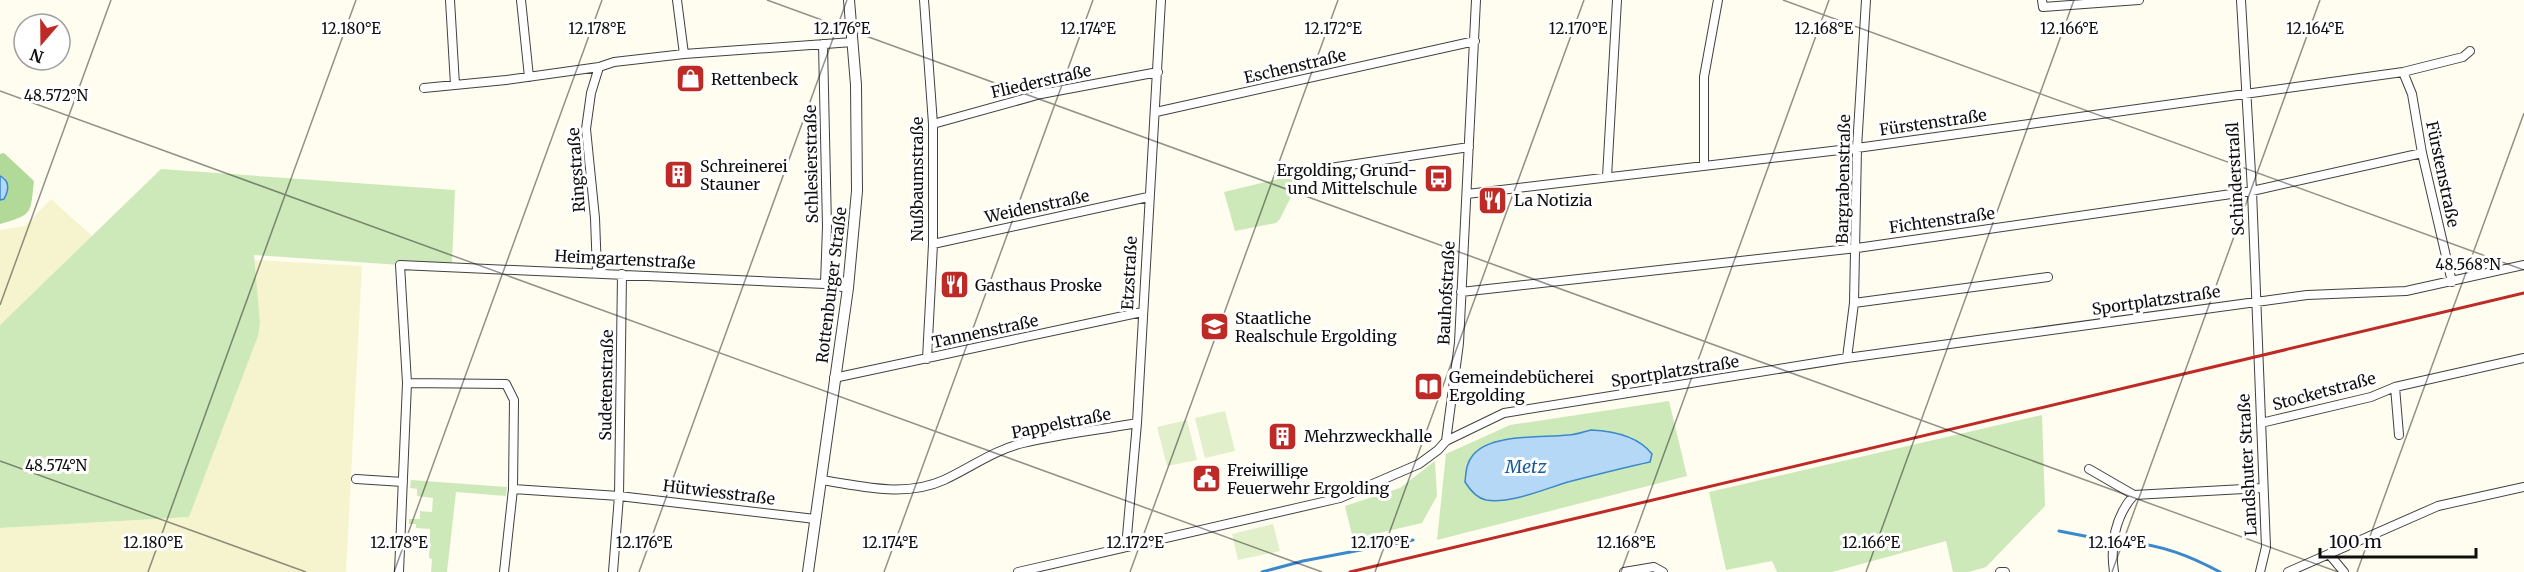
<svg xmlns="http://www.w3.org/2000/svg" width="2524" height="572" font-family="Merriweather,serif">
<rect width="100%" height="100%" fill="#fffdef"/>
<!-- farmland -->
<path fill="#f5f4cf" d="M51,199L92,236L0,325V230L25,226Z
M254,260L362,266L346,572H0V528L189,517L260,322Z"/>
<!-- green -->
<path fill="#cee9b9" d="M161,169L455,190L452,263L400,265L254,255L260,322L258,336L189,517L0,528V325Z
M1303,173L1280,219L1276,223L1235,231L1224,192Z
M1669,401L1687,476L1437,540L1446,454L1510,425Z
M2042,415L2045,506L1986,567L1969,572H1953L1946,541L1832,572H1777L1772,561L1726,570L1709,492Z
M1435,461L1437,496L1422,523L1353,539L1345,506L1400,488Z
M411,480L507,487L506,496L456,492L447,572H431L432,559L429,558L430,529L416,528V524H409V519H420V511L432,512L433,498L417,496V489L410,488Z"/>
<!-- forest -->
<path fill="#b1da98" d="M4,153L34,181C30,214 34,214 0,224V200L4,199L5,178L0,176V154Z"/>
<!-- pitch -->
<path fill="#e1f0cb" d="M1225,411L1235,451L1205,458L1195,418Z
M1187,420L1197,460L1167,466L1157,427Z
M1273,524L1280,551L1238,560L1232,534Z"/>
<!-- water -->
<path fill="#b4d8f6" stroke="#3b88cd" stroke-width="1.5" d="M0,176C10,181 9,190 4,199L0,200Z
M1591,430C1613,431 1638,436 1652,454L1650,462C1622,468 1595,475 1568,482C1544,489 1511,504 1486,500C1476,498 1470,490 1465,482C1466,473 1466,463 1473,455C1491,433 1543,438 1568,435C1576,435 1583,432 1591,430Z"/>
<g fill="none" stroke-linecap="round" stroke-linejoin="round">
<!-- stream -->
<path stroke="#3b88cd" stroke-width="3" d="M2059,531L2100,539
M2127,542C2162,545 2190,556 2220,572
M1262,572L1303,561L1413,540"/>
<defs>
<path id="minor" d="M450,0L455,85
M521,0L529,77
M677,0L684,54
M924,0L933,124V244L927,359
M2042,0L2043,7L2139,0
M2241,0L2252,191L2266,547L2260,572
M823,44L827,227L825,284
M2403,72L2412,94L2422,153L2452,282
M424,88L506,80L599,67L614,62L684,54L853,42
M1156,112L1475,41
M933,124L1041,94L1158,72
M1704,166V77L1718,0
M1310,171L1469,147
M1607,177L1617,0
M1467,194L1857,148L2403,72L2463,57L2470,51
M933,244L1148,197
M597,272L595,218L586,129L591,93L599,67
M1461,292L1857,248L2252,191L2422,153
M1854,303L2048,277
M1847,358L1854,303L1857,148L1866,0
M834,378L1142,312
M407,383L506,384L514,400L513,489L619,496L815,519
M2395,387L2399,435
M2261,423L2371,397L2395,387L2524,358
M1446,441L1459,343L1476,0
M2089,469L2134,495
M356,479L403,482
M821,480C862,486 904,498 944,480C970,468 994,450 1023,443C1060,434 1099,430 1137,423
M1126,547L1137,423L1161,0
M2329,554L2344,572
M399,572L407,383L400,265L825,284L848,288
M504,572L513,489
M613,572L619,496L622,274
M1018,572L1340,498L1419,464L1438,450L1446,441L1504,413L1847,358L2307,295L2406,291L2524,265
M1624,572L1654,567L1663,572
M2000,572H2005
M2114,572C2110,545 2115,516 2134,495L2262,488
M2288,572L2438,506L2524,487"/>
<path id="tertiary" d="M808,572L848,288L857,191L856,85L849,0"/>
</defs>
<!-- minor casing -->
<use href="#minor" stroke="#414141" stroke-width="10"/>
<!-- tertiary casing -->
<use href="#tertiary" stroke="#414141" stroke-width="12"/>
<!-- minor -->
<use href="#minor" stroke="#fff" stroke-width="8"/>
<!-- tertiary -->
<use href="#tertiary" stroke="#fff" stroke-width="10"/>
<!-- rail -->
<path stroke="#be2a26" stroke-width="3" d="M1350,572L2524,293"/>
</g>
<!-- ticks -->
<path fill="none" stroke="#0e0e0e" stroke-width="1.5" stroke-opacity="0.45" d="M767,0L2338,572M1783,0L2524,270M0,91L1322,572M0,305L111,0M0,461L306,572M148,572L356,0M394,572L602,0M639,572L847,0M884,572L1093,0M1130,572L1338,0M1375,572L1584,0M1621,572L1829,0M1866,572L2074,0M2112,572L2320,0M2357,572L2524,113"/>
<!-- icons -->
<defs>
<symbol id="shop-square" viewBox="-11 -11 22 22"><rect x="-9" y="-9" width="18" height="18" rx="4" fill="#be2a26" stroke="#fff"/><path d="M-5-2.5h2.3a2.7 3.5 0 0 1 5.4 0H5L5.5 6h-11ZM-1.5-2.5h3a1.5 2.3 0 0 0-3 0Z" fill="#fff"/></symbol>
<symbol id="building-square" viewBox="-11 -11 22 22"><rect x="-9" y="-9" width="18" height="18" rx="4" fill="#be2a26" stroke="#fff"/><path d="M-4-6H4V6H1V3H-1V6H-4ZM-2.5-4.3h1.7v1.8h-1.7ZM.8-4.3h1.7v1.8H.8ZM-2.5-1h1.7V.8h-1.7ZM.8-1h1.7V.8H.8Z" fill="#fff"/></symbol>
<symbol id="bus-square" viewBox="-11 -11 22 22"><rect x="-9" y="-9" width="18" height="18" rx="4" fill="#be2a26" stroke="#fff"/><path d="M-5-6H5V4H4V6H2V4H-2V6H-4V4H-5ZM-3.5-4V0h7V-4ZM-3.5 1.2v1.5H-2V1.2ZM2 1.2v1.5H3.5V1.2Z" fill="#fff"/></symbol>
<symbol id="restaurant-square" viewBox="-11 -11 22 22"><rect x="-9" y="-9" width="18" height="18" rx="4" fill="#be2a26" stroke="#fff"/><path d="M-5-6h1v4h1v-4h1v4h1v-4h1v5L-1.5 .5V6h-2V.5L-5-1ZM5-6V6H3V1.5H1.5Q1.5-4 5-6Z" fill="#fff"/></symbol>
<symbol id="school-square" viewBox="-11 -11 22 22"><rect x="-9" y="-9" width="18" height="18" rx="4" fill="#be2a26" stroke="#fff"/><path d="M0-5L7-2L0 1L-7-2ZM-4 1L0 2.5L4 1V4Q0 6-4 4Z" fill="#fff"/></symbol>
<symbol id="library-square" viewBox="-11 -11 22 22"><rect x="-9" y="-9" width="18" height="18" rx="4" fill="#be2a26" stroke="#fff"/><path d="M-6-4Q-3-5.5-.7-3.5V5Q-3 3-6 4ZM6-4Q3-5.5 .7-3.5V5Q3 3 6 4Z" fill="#fff"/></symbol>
<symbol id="civic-square" viewBox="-11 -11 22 22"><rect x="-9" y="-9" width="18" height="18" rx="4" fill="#be2a26" stroke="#fff"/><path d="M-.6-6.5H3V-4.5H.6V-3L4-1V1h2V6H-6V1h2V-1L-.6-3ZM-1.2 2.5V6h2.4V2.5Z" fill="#fff"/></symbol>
</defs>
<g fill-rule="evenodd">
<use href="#shop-square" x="674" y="62" width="33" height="33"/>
<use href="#building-square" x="662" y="158" width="33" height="33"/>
<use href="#bus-square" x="1422" y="162" width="33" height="33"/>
<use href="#restaurant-square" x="1476" y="184" width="33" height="33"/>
<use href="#restaurant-square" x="938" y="268" width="33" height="33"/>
<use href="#school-square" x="1198" y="310" width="33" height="33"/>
<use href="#library-square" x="1412" y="370" width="33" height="33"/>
<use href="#building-square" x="1266" y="420" width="33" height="33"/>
<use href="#civic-square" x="1190" y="462" width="33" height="33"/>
</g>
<g text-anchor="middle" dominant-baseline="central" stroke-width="6" stroke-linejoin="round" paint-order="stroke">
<!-- street labels -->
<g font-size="16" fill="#0e0e0e" stroke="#fff">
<text transform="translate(1295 66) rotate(-13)">Eschenstraße</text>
<text transform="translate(1041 81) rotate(-13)">Fliederstraße</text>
<text transform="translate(1933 122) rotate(-8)">Fürstenstraße</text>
<text transform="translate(811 164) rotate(-91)">Schlesierstraße</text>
<text transform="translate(576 170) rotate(-94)">Ringstraße</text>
<text transform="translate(2443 174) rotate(78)">Fürstenstraße</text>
<text transform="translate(917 179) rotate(-90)">Nußbaumstraße</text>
<text transform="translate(1843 179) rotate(-89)">Bargrabenstraße</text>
<text transform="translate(2235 179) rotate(-93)">Schinderstraßl</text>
<text transform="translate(1037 206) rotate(-12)">Weidenstraße</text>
<text transform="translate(1942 220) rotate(-8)">Fichtenstraße</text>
<text transform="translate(625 259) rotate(3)">Heimgartenstraße</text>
<text transform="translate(1129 273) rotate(-87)">Etzstraße</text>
<text transform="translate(831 285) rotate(-83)">Rottenburger Straße</text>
<text transform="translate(1446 293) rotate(-87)">Bauhofstraße</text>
<text transform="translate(2156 300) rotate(-8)">Sportplatzstraße</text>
<text transform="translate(985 331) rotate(-12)">Tannenstraße</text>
<text transform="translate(1675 371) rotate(-9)">Sportplatzstraße</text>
<text transform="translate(606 385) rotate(-89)">Sudetenstraße</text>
<text transform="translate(2324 391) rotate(-15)">Stocketstraße</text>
<text transform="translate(1061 423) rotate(-11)">Pappelstraße</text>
<text transform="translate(2247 465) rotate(-93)">Landshuter Straße</text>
<text transform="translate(719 492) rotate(7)">Hütwiesstraße</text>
</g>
<!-- poi labels -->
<g font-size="16" fill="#0e0e0e" stroke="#fff" text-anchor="start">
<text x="711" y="79">Rettenbeck</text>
<text x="700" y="166">Schreinerei<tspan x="700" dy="18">Stauner</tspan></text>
<text x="1417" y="170" text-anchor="end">Ergolding, Grund-<tspan x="1417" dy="18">und Mittelschule</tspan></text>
<text x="1514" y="200">La Notizia</text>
<text x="975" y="285">Gasthaus Proske</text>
<text x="1235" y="318">Staatliche<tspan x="1235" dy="18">Realschule Ergolding</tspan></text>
<text x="1449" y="377">Gemeindebücherei<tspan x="1449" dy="18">Ergolding</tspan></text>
<text x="1304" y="436">Mehrzweckhalle</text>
<text x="1227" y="470">Freiwillige<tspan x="1227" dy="18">Feuerwehr Ergolding</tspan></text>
</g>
<!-- water labels -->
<g font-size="18" font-style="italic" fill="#175aa0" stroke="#fff">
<text x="1526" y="466">Metz</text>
</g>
</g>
<g font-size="15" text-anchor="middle" fill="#0e0e0e" stroke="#fff" stroke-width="6" stroke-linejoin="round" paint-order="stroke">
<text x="351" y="34">12.180°E</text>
<text x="597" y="34">12.178°E</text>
<text x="842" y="34">12.176°E</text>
<text x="1088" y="34">12.174°E</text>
<text x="1333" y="34">12.172°E</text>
<text x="1578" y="34">12.170°E</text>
<text x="1824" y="34">12.168°E</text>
<text x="2069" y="34">12.166°E</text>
<text x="2315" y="34">12.164°E</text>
<text x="56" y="101">48.572°N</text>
<text x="2468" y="270">48.568°N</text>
<text x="56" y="471">48.574°N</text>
<text x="153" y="548">12.180°E</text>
<text x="399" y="548">12.178°E</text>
<text x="644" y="548">12.176°E</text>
<text x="890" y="548">12.174°E</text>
<text x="1135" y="548">12.172°E</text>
<text x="1380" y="548">12.170°E</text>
<text x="1626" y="548">12.168°E</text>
<text x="1871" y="548">12.166°E</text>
<text x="2117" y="548">12.164°E</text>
</g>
<!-- north arrow -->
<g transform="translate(42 42) rotate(200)"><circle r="28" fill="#ffffff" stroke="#9f9f9f" stroke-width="1.5"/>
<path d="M0-4.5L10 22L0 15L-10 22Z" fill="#be2a26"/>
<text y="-9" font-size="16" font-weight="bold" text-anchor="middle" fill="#0e0e0e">N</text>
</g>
<!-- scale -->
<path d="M2320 548v9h156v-9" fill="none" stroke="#0e0e0e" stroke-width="3"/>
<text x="2329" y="548" font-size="18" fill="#0e0e0e" stroke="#ffffff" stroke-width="4.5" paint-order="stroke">100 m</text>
</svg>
